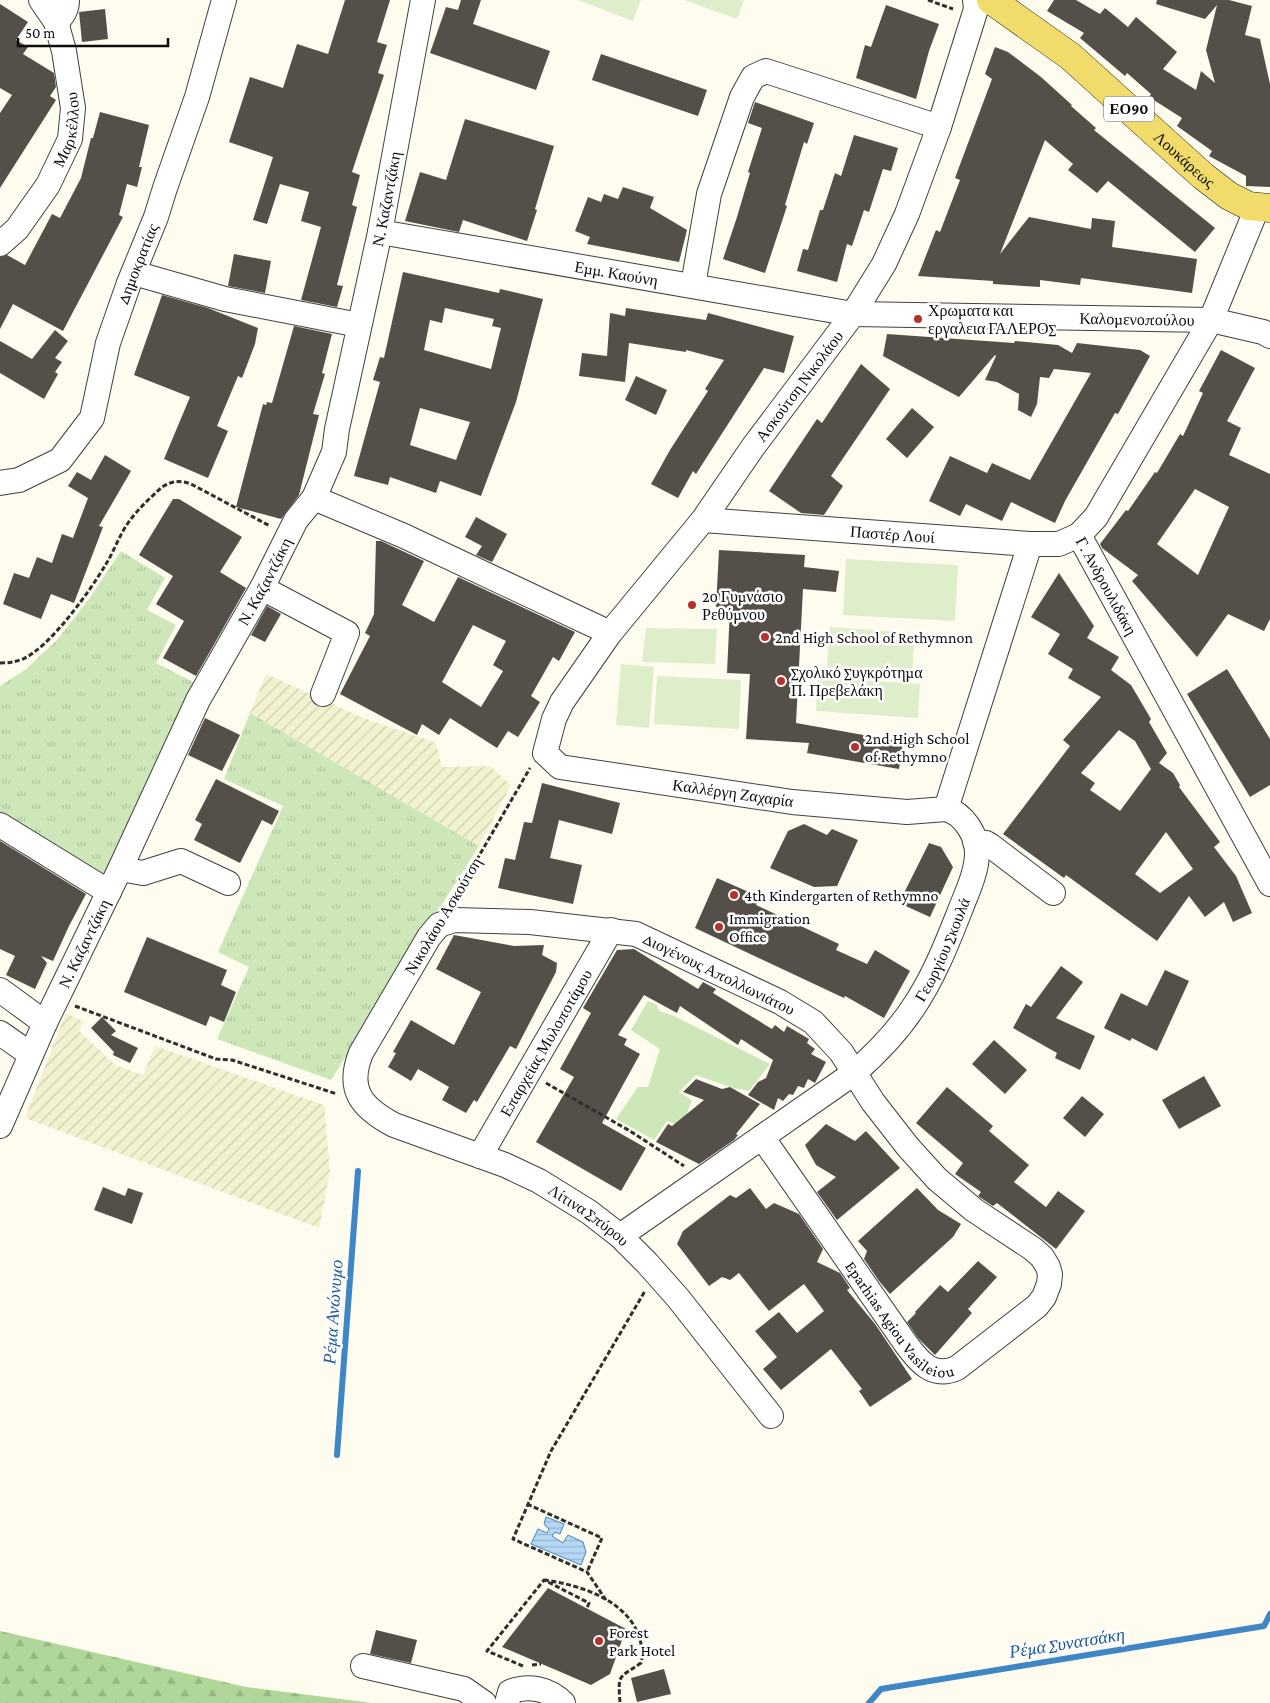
<svg xmlns="http://www.w3.org/2000/svg" width="1270" height="1703" font-family="'Crimson Pro',serif">
<defs>
<pattern id="farmland-furrows" width="10" height="10" patternUnits="userSpaceOnUse" patternTransform="scale(1.25)"><rect width="10" height="10" fill="#f3f2cf"/><path d="M-1 1l2-2M0 10L10 0M9 11l2-2" fill="none" stroke="#cfceb1"/></pattern>
<pattern id="grass-tufts" width="24" height="20" patternUnits="userSpaceOnUse" patternTransform="scale(1.25)"><rect width="24" height="20" fill="#cde7b9"/><path d="M3 7l-1-3M5 7V3M7 7l1-3M15 17l-1-3M17 17v-4M19 17l1-3" fill="none" stroke="#afc59e"/></pattern>
<pattern id="forest-firs" width="22" height="20" patternUnits="userSpaceOnUse" patternTransform="scale(1.25)"><rect width="22" height="20" fill="#b0d799"/><path d="M5 1l3.5 6h-7zM16 11l3.5 6h-7z" fill="#96b783"/></pattern>
<pattern id="water-rules" width="6" height="5" patternUnits="userSpaceOnUse" patternTransform="scale(1.25)"><rect width="6" height="5" fill="#b5d7f3"/><path d="M0 2.5h6" fill="none" stroke="#9ab7cf"/></pattern>
</defs>
<rect width="100%" height="100%" fill="#fefcee"/>
<!-- farmland -->
<path fill="url(#farmland-furrows)" d="M266,674L361,717L436,743L442,767L490,766L511,785L479,846L250,713Z
M66,1013L84,1022L79,1031L115,1065L143,1075L155,1046L324,1105L330,1171L319,1228L25,1118Z"/>
<!-- grass -->
<path fill="url(#grass-tufts)" d="M121,551L165,578L147,610L176,625L156,663L197,684L103,881L0,815V686L25,670L57,640L89,599Z
M250,713L479,846L331,1080L217,1039L249,967L218,952L283,806L224,779Z"/>
<!-- forest -->
<path fill="url(#forest-firs)" d="M0,1631L246,1687L372,1703H0Z"/>
<!-- park -->
<path fill="#cde7b9" d="M648,1001L657,1005L659,1011L674,1016L770,1064L749,1091L730,1087L696,1075L679,1092L692,1100L682,1127L667,1121L654,1140L616,1119L638,1087H648L660,1049L631,1030Z"/>
<!-- pitch -->
<path fill="#dfeeca" d="M578,0H641L633,21Z
M684,0H744L737,19Z
M846,559L958,565L955,621L843,615Z
M830,627L915,633L912,674L827,669Z
M646,628L717,629L715,664L642,662Z
M621,664L654,667L649,728L616,725Z
M657,676L741,680L739,729L654,724Z
M818,677L920,684L918,718L816,711Z"/>
<!-- water -->
<path fill="url(#water-rules)" stroke="#3f86c6" d="M546,1517L564,1524L560,1534L555,1532L552,1536L563,1543L568,1535L583,1542L586,1552L581,1565L531,1544L538,1529L547,1533L549,1529L544,1524Z"/>
<g fill="none" stroke-linecap="round" stroke-linejoin="round">
<!-- stream -->
<path stroke="#3f86c6" stroke-width="6" d="M337,1455L358,1171
M869,1703L881,1689L1264,1626L1270,1614"/>
</g>
<!-- building -->
<path fill="#554f4a" fill-rule="evenodd" d="M345,0H390L377,42L387,45L378,73L384,75L352,172L360,175L352,205L357,207L337,285L343,286L337,307L301,300L321,227L301,221L309,192L280,184L267,224L253,220L273,157L229,142L250,77L283,88L297,44L328,54Z
M461,0H481L473,24L550,51L536,90L430,53L446,7L458,10Z
M1054,0H1076L1100,14L1105,8L1128,27L1136,17L1177,52L1163,69L1196,90L1201,71L1215,83L1206,50L1217,5L1205,19L1156,4L1157,0H1229L1252,6L1245,35L1260,39L1270,84V187L1246,186V176L1209,156L1212,151L1177,126L1182,118L1149,97L1151,94L1127,73L1125,76L1080,38L1084,33L1047,11Z
M0,4L28,22L16,40L28,47L23,54L54,73L56,87L50,96L56,100L0,188V113L12,95L0,88Z
M886,5L939,24L929,51L916,99L856,78L865,45L871,47Z
M105,9L108,39L82,42L79,12Z
M995,47L1008,52L1041,77L1072,105L1071,106L1096,128L1094,130L1215,228L1195,252L1108,181L1097,193L1068,170L1073,164L1045,140L1000,254L1029,217L1091,229L1092,218L1115,221L1112,247L1197,259L1192,293L1081,278L1080,285L1040,280V287L993,284V281L918,276L936,230L940,232L960,180L955,178L992,79L985,74Z
M601,54L707,90L698,116L592,80Z
M755,102L814,123L807,144L804,142L785,205L787,206L765,273L723,259L737,217L750,173L748,172L762,128L748,123Z
M100,112L149,125L139,167H142L137,187L127,184L119,215L123,217L63,331L13,304L0,329V257L7,255L25,265L52,214L60,218L81,178L91,138H93Z
M465,119L554,146L535,209L537,210L527,241L463,220L459,232L405,221L420,172L446,180Z
M854,135L898,148L891,171L883,169L869,212L864,210L852,246L847,244L837,282L797,271L803,249L808,250L820,210H823L835,173L841,176Z
M623,187L654,197L650,208L687,230L679,262L587,244L590,237L575,231L588,197L601,202L604,194L618,199Z
M234,254L271,261L265,293L228,286Z
M403,272L499,293L500,289L543,299L516,402L481,496L440,481L436,493L390,477L388,485L354,476L380,382L373,380L380,357L384,358ZM445,308L494,319L492,326L501,328L491,369L424,350L430,320L442,323ZM420,408L470,422L456,460L410,445Z
M162,295L208,308L258,328L255,344L242,378L238,376L217,426L228,431L208,478L164,459L190,397L134,375Z
M626,308L706,320L708,313L794,336L784,373L764,368L696,474L693,471L678,498L651,484L670,450L708,391L705,389L724,360L686,350V352L629,343L625,382L579,376L582,353L607,356L610,313L625,316Z
M294,326L332,334L322,373L325,374L313,414L319,415L299,495L281,519L236,507L263,404L266,405L267,402L272,403Z
M55,330L68,341L55,358L62,362L55,372L58,374L44,399L0,373V341L32,359Z
M887,334L1014,343L1015,341L1058,345L1072,353L1077,343L1140,350L1150,356L1118,414L1115,413L1065,501L1055,523L1011,502L1002,521L966,504L960,516L929,501L950,456L987,473L992,463L1030,480L1091,373L1054,369L1049,378L1040,377L1037,404L1031,417L1018,410L1019,394L997,382L985,380L996,356L995,355L959,397L883,356Z
M1221,350L1255,368L1227,421L1241,428L1229,455L1270,474V619L1264,631L1228,614L1197,657L1132,581L1138,575L1102,548L1100,544L1126,510L1128,511L1155,472L1157,473L1180,434L1183,436L1203,393L1199,391ZM1195,489L1229,507L1198,575L1157,544Z
M861,364L890,389L831,476L843,486L824,515L801,513L769,491L817,419L822,423Z
M636,376L667,390L656,415L625,400Z
M912,408L934,427L907,458L886,439Z
M105,455L131,471L99,526L103,527L74,603L51,594L41,619L3,604L14,573L29,578L37,557L52,563L62,534L73,538L88,498L68,486L77,472L91,480Z
M173,499H179L242,537L220,572L246,588L196,676L163,658L184,621L156,604L173,576L139,555Z
M476,517L507,534L492,562L476,555L482,546L465,537Z
M376,541H381L424,561L402,605L434,622L458,577L575,632L559,661L553,657L531,696L540,702L518,737L508,731L497,748L450,718L439,735L422,724L417,735L340,694L370,636L365,633L374,614ZM473,625L506,641L493,665L503,671L481,707L442,682Z
M719,550L805,555L804,567L839,571L836,592L803,589L796,723L903,742L899,769L807,753L809,743L746,739L750,674L727,673L730,608L716,607Z
M1059,573L1094,626L1087,638L1119,657L1111,670L1131,685L1151,719L1149,722L1167,753L1159,763L1173,773L1180,785L1179,787L1220,842L1214,847L1236,876L1252,913L1233,922L1224,902L1205,917L1189,896L1157,941L1066,875L1064,878L1003,834L1070,746L1063,740L1101,697L1068,678L1073,669L1048,654L1060,634L1031,617ZM1119,730L1135,741L1151,769L1120,811L1090,790L1095,783L1081,773ZM1166,832L1193,869L1160,893L1135,874Z
M267,606L281,614L265,642L251,635Z
M1227,669L1270,739V785L1250,797L1187,694Z
M205,718L240,735L222,771L188,755Z
M216,779L279,811L272,825L262,820L240,863L194,840L202,824L195,820Z
M542,783L620,803L612,834L559,820L550,858L582,865L573,904L498,888L505,858L515,860L524,822L532,823Z
M804,824L827,835L832,829L858,840L837,886L814,887L770,868L788,831Z
M0,841L86,894L69,926L53,961L41,956L47,963L35,989L6,975L15,956L0,949Z
M929,843L941,847L953,867L930,917L899,903Z
M717,878L760,897L756,905L839,944L836,950L867,964L875,950L910,971L884,1018L845,996L844,998L695,928Z
M454,935L514,946L544,945L542,955L557,963L556,972L516,1049L510,1046L477,1102L474,1100L466,1113L442,1100L449,1087L418,1069L411,1081L388,1067L396,1053L393,1052L411,1020L454,1045L481,992L436,969Z
M147,937L227,970L221,985L236,992L224,1022L210,1016L206,1026L124,992Z
M634,949L698,989L703,982L716,989L713,993L772,1029L775,1025L784,1032L787,1026L809,1039L807,1043L815,1049L811,1054L826,1062L815,1083L808,1079L804,1088L798,1086L793,1095L789,1094L783,1101L778,1098L774,1110L748,1095L758,1082L766,1078L773,1060L741,1039L738,1045L680,1006L677,1013L644,995L618,1035L627,1039L624,1045L640,1054L602,1123L646,1148L621,1191L536,1142L574,1077L560,1069L591,1013L583,1008L617,950Z
M1061,966L1083,982L1056,1018L1095,1036L1080,1070L1055,1058L1057,1053L1013,1028L1026,1004L1031,1007Z
M1165,970L1189,981L1157,1051L1132,1038L1130,1041L1104,1028L1121,993L1147,1006Z
M102,1017L116,1031L111,1035L138,1048L130,1063L113,1055L114,1052L91,1028Z
M994,1040L1027,1070L1005,1094L972,1064Z
M1204,1076L1221,1106L1179,1129L1162,1100Z
M696,1079L722,1089L730,1087L760,1104L736,1134L738,1135L734,1140L699,1164L656,1142L668,1124L672,1126L704,1100L683,1092Z
M947,1087L993,1126L989,1131L1029,1165L1014,1182L1046,1207L1058,1191L1085,1211L1056,1249L997,1203L993,1206L978,1196L981,1192L955,1174L963,1163L916,1123Z
M1082,1096L1104,1114L1085,1137L1063,1118Z
M826,1124L855,1141L866,1131L900,1168L837,1220L817,1192L836,1177L816,1165L805,1145Z
M103,1187L125,1196L128,1188L143,1193L132,1224L94,1210Z
M750,1188L766,1209L774,1203L799,1214L823,1249L817,1262L840,1273L850,1288L847,1290L875,1324L912,1379L870,1407L859,1391L862,1389L831,1349L781,1390L763,1369L777,1357L755,1331L779,1312L797,1333L824,1311L804,1284L769,1311L739,1273L730,1280L722,1277L709,1286L677,1244L683,1231L730,1195L736,1198Z
M917,1188L938,1210L961,1224L953,1237L890,1294L879,1281L864,1259L867,1251L858,1241Z
M978,1261L997,1277L968,1309L972,1313L935,1355L918,1338L907,1322L916,1313L915,1312L940,1285L948,1292Z
M548,1588L626,1629L610,1674L591,1685L502,1647Z
M376,1630L417,1640L411,1663L370,1654Z
M664,1669L671,1694L637,1702L631,1678Z"/>
<g fill="none" stroke-linecap="round" stroke-linejoin="round">
<defs>
<g id="minor">
<path d="M56,22C63,16 67,10 67,0"/>
<path id="s1" d="M380,232L853,314L1211,320L1263,332L1270,336"/>
<path id="s2" d="M0,244L17,229L48,185L70,139L73,108L64,51L56,22L41,0"/>
<path d="M134,273L225,299L359,325"/>
<path d="M693,285L709,194L742,97L753,77L766,71L939,127"/>
<path id="s3" d="M0,483L19,480L60,460L92,418L108,343L129,283L156,217L165,188L197,97L224,0"/>
<path d="M314,498L404,536L610,633"/>
<path id="s4" d="M703,520L1030,544H1059L1079,535L1096,517L1211,320L1257,208"/>
<path id="s5" d="M1079,535L1270,884"/>
<path d="M262,588L347,633L323,694"/>
<path id="s6" d="M946,809L907,812L792,802L560,767L545,753L554,719L562,702L610,633L703,520L753,447L853,314L884,264L907,214L939,127L976,9L975,0"/>
<path d="M0,825L109,892"/>
<path d="M975,842L986,843L991,846L1053,893"/>
<path d="M120,869L143,873L181,861L228,883"/>
<path d="M0,990L45,1023"/>
<path d="M0,1033L30,1054"/>
<path id="s7" d="M0,1126L45,1023L120,869L198,700L262,588L296,520L314,498L334,452L337,429L380,232L423,0"/>
<path id="s8" d="M762,1137L906,1344C919,1362 933,1379 957,1368L1037,1306L1044,1297L1049,1284L1050,1274L1048,1267L1042,1257L1033,1249L974,1210L937,1179L908,1147L873,1102L841,1052L813,1022L780,1002L636,934L530,922L454,920L439,925L429,937L361,1053C346,1090 362,1108 394,1125L505,1165L539,1181L589,1212L620,1236L647,1263L678,1298L771,1416"/>
<path id="s9" d="M480,1156L611,930"/>
<path id="s10" d="M620,1236L854,1073C877,1053 897,1032 913,1008C934,977 947,943 961,908C967,892 977,872 977,853C977,835 964,814 946,809L1030,544"/>
<path d="M363,1666L464,1689L484,1703"/>
<path d="M507,1703L510,1692C528,1684 549,1689 563,1703"/>
</g>
<g id="major">
<path id="s11" d="M991,0L1070,56L1203,176L1229,196L1249,206L1270,208"/>
</g>
</defs>
<!-- minor casing -->
<use href="#minor" stroke="#404040" stroke-width="26"/>
<!-- major casing -->
<use href="#major" stroke="#1e1e1e" stroke-width="29"/>
<!-- path -->
<path stroke="#2f2f2f" stroke-width="3" stroke-dasharray="5 2.5" stroke-linecap="butt" d="M928,0L953,9
M0,663C8,663 15,662 23,659C51,646 90,591 106,564C114,551 119,536 128,523C137,510 150,498 162,487C172,481 180,480 191,484L270,526
M454,899L530,768
M75,1006L216,1059L232,1060L337,1094
M546,1083L630,1131L684,1166
M527,1504L602,1538L587,1572
M544,1580C582,1585 633,1602 641,1644C642,1652 643,1656 641,1663C618,1679 618,1673 620,1703
M606,1600L587,1572L513,1539L551,1451L645,1291
M532,1665L541,1664
M523,1666L487,1651L544,1580L589,1603L587,1608"/>
<!-- minor -->
<use href="#minor" stroke="#fff" stroke-width="24"/>
<!-- major -->
<use href="#major" stroke="#f1db6a" stroke-width="28"/>
</g>
<!-- markers -->
<g fill="#b6302c" stroke="#fff" stroke-width="2">
<circle cx="918" cy="319" r="5"/>
<circle cx="692" cy="605" r="5"/>
<circle cx="765" cy="637" r="5"/>
<circle cx="781" cy="681" r="5"/>
<circle cx="855" cy="747" r="5"/>
<circle cx="734" cy="895" r="5"/>
<circle cx="719" cy="927" r="5"/>
<circle cx="599" cy="1641" r="5"/>
</g>
<g text-anchor="middle" dominant-baseline="central" stroke-width="5" stroke-linejoin="round" paint-order="stroke">
<!-- shield labels -->
<rect fill="#fff" stroke="#565656" stroke-width="1" x="1104" y="96.5" width="50" height="25" rx="4"/>
<g font-size="15" font-weight="bold" fill="#0d0d0d">
<text x="1129" y="109">ΕΟ90</text>
</g>
<!-- street labels -->
<g font-size="16" fill="#0d0d0d" stroke="#fff">
<text stroke="none"><textPath href="#s2" startOffset="136">Μαρκέλλου</textPath></text>
<text stroke="none"><textPath href="#s11" startOffset="251">Λουκάρεως</textPath></text>
<text stroke="none"><textPath href="#s7" startOffset="1012">Ν. Καζαντζάκη</textPath></text>
<text stroke="none"><textPath href="#s3" startOffset="279">Δημοκρατίας</textPath></text>
<text stroke="none"><textPath href="#s1" startOffset="240">Εμμ. Καούνη</textPath></text>
<text stroke="none"><textPath href="#s1" startOffset="764">Καλομενοπούλου</textPath></text>
<text stroke="none"><textPath href="#s6" startOffset="859">Ασκούτση Νικολάου</textPath></text>
<text stroke="none"><textPath href="#s4" startOffset="190">Παστέρ Λουί</textPath></text>
<text stroke="none"><textPath href="#s7" startOffset="606">Ν. Καζαντζάκη</textPath></text>
<text stroke="none"><textPath href="#s5" startOffset="58">Γ. Ανδρουλιδάκη</textPath></text>
<text transform="translate(733 793) rotate(8)">Καλλέργη Ζαχαρία</text>
<text transform="translate(443 916) rotate(-59)">Νικολάου Ασκούτση</text>
<text stroke="none"><textPath href="#s7" startOffset="201">Ν. Καζαντζάκη</textPath></text>
<text stroke="none"><textPath href="#s10" startOffset="439">Γεωργίου Σκουλά</textPath></text>
<text transform="translate(719 974) rotate(26)">Διογένους Απολλωνιάτου</text>
<text stroke="none"><textPath href="#s9" startOffset="131">Επαρχείας Μυλοποτάμου</textPath></text>
<text stroke="none"><textPath href="#s8" startOffset="1654">Λίτινα Σπύρου</textPath></text>
<text stroke="none"><textPath href="#s8" startOffset="232">Eparhias Agiou Vasileiou</textPath></text>
</g>
<!-- poi labels -->
<g font-size="16" fill="#0d0d0d" stroke="#fff" text-anchor="start">
<text x="928" y="310">Χρωματα και<tspan x="928" dy="18">εργαλεια ΓΑΛΕΡΟΣ</tspan></text>
<text x="702" y="596">2ο Γυμνάσιο<tspan x="702" dy="18">Ρεθύμνου</tspan></text>
<text x="775" y="637">2nd High School of Rethymnon</text>
<text x="791" y="672">Σχολικό Συγκρότημα<tspan x="791" dy="18">Π. Πρεβελάκη</tspan></text>
<text x="865" y="738">2nd High School<tspan x="865" dy="18">of Rethymno</tspan></text>
<text x="744" y="895">4th Kindergarten of Rethymno</text>
<text x="729" y="918">Immigration<tspan x="729" dy="18">Office</tspan></text>
<text x="609" y="1632">Forest<tspan x="609" dy="18">Park Hotel</tspan></text>
</g>
<!-- water labels -->
<g font-size="18" font-style="italic" fill="#1d5998" stroke="#fff">
<text transform="translate(333 1312) rotate(-86)">Ρέμα Ανώνυμο</text>
<text transform="translate(1067 1643) rotate(-9)">Ρέμα Συνατσάκη</text>
</g>
</g>
<!-- scale -->
<path d="M18 38v8h150v-8" fill="none" stroke="#0d0d0d" stroke-width="2.5"/>
<text x="25" y="38" font-size="15" fill="#0d0d0d" stroke="#ffffff" stroke-width="4" paint-order="stroke">50 m</text>
</svg>
